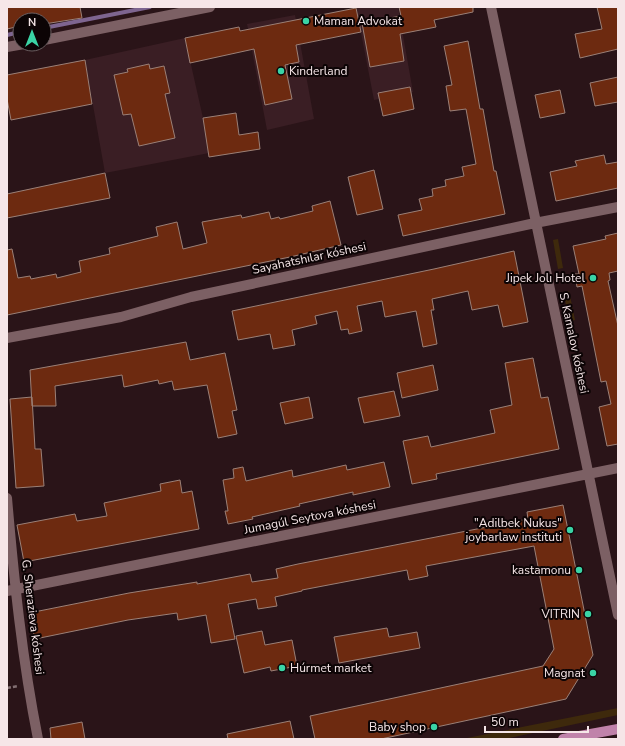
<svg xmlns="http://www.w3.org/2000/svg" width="625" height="746" font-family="'Nunito Sans',sans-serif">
<rect width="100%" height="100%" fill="#2a1418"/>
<!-- built -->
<path fill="#3a1e24" d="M356,7H398L413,92L374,100Z
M295,15L314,119L267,130L247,24Z
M185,38L203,118L209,153L105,173L85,60Z"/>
<!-- green -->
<path fill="#3e290c" d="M558,239L563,268L558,269L553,240Z
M569,291L575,320L570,321L563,292Z
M618,708V715L504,739H462Z"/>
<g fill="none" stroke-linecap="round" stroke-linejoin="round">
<!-- stream -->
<path stroke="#7e6590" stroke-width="4" d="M44,28L150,7
M7,35L20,32"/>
</g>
<!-- building -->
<path fill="#6d2a10" stroke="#9b8077" d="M7,7H80L82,18L44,24V20H20V26L7,29Z
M399,7H473V12L434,20L436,27L400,34L404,61L370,67L362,23L401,16Z
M597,7H618V49L580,58L575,34L602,29Z
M356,8L361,32L296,45L299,62L285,65L292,99L265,105L254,49L190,63L185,38L239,27L240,31Z
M468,41L480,109H483L494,171H496L505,214L403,236L398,215L422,210L419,199L433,196L432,189L446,186L445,180L464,176L462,167L476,164L466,109L450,111L446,86L452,85L444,46Z
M85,60L92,104L11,120L7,99V75Z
M149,64L150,69L164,66L170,93L165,94L175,138L139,146L131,114L123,115L114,75L128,72L127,69Z
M618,77V102L595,106L590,83Z
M410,87L414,109L383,116L378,93Z
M560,90L565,113L540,118L535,95Z
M236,113L239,135L258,132L260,149L209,157L203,118Z
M604,155L606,164L618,162V188L556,201L550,172L577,166L575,161Z
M374,170L383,209L357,215L348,177Z
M105,173L110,198L7,218V194Z
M330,201L341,245L290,257L7,315V250L12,249L18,278L30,276L31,279L56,274L57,278L81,272L79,261L110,254L109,248L158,236L156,227L177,222L183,249L207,243L202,222L241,215L242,218L269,212L271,219L279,217L280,219L313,211L312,206Z
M618,233V271L609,273L610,280L608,281L618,326V444L607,446L599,407L611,404L606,381L601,382L582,286L577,287L575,274H579L573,246L606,239L605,236Z
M514,251L528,322L503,327L498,305L472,310L468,291L432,299L434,310H431L437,344L423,347L416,311L385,317L382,301L357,306L362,331L349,334L348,329L341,330L337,311L315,316L317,324L292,330L295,345L273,349L270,334L238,340L232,311L434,269Z
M186,342L190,360L225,353L237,410L232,411L237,434L218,438L207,385L174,390L172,381L159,384L158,380L124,387L122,375L55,386L56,406H32L30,370Z
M533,358L541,398L548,397L559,449L436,474L437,479L412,484L403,441L428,436L431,447L495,433L490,410L512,405L505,363Z
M433,365L438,390L402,398L397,373Z
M394,391L400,416L364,423L358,398Z
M32,397L35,449H41L44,486L16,488L10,399Z
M309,397L313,418L285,424L280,403Z
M384,462L390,487L353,495V492L299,504L300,506L252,517L253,519L228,524L225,511H228L223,480L234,478L233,469L243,467L246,481L292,470L293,477L346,465L347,470Z
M180,480L182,493L192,491L199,529L24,562L17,525L75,514L77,521L107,516L104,503L161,491L160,484Z
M563,505L593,655L566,699L381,739H315L310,716L543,666L554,649L534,546L426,566L428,576L409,580L407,570L302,590V591L275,597L277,606L258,609L256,599L228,604L235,639L211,643L206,615L178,620L177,613L128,620L35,639L29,613L129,593L197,582V584L250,574L252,582L278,578L276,569L298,564L528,519L527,512Z
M387,628L389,637L417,632L420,648L339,663L334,637Z
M262,631L265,645L292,640L297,666L271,671L270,667L244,673L236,636Z
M290,721L294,739H228L227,734Z
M82,722L85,739H51L50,728Z"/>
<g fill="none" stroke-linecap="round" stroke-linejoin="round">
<!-- path -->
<path stroke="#826f72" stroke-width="2.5" stroke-dasharray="4 2" stroke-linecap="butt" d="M7,688L18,686"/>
<!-- minor -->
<path stroke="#7c6064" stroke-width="10" d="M491,7L618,615
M44,40L210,7
M7,47L24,44
M7,338L121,317L191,297L535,223L618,207
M7,498C14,579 22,659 38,739
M7,591L618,468"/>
<!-- major -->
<path stroke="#c082aa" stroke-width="10" d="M563,739L618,729"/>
</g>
<!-- markers -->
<g fill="#3ad4a5" stroke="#0c0405" stroke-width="1.5">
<circle cx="306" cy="21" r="4"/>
<circle cx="281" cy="71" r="4"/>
<circle cx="593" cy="278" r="4"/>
<circle cx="570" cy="530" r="4"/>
<circle cx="579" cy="570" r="4"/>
<circle cx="588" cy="614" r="4"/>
<circle cx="282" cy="668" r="4"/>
<circle cx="593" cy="673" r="4"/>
<circle cx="434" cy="727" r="4"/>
</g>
<g text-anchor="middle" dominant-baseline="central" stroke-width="4" stroke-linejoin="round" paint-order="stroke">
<!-- poi labels -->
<g font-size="12" fill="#f6e6e8" stroke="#0c0405" text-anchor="end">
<text x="314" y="21" text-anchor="start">Maman Advokat</text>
<text x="289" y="71" text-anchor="start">Kinderland</text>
<text x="585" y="278">Jipek Jolı Hotel</text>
<text x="562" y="523">"Adilbek Nukus"<tspan x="562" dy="14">joybarlaw instituti</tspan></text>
<text x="571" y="570">kastamonu</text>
<text x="580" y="614">VITRIN</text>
<text x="290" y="668" text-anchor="start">Húrmet market</text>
<text x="585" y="673">Мagnat</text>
<text x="426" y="727">Baby shop</text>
</g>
<!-- street labels -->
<g font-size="12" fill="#f6e6e8" stroke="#0c0405">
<text transform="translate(309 258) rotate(-12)">Sayahatshılar kóshesi</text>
<text transform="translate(574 343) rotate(78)">S. Kamalov kóshesi</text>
<text transform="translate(310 517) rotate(-11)">Jumagúl Seytova kóshesi</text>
<text transform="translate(33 617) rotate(83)">G. Sherazieva kóshesi</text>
</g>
</g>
<!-- border -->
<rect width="625" height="746" fill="none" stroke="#f6e6e8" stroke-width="16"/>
<!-- north arrow -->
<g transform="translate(32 32)"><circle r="19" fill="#0c0405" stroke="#6a5e60"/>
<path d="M0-3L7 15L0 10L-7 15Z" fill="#3ad4a5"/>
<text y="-6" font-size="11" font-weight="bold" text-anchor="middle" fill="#f6e6e8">N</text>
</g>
<!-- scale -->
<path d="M485 726v6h103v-6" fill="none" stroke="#f6e6e8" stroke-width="2"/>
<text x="491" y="726" font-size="12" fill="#f6e6e8" stroke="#0c0405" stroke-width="3" paint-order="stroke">50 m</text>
</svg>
